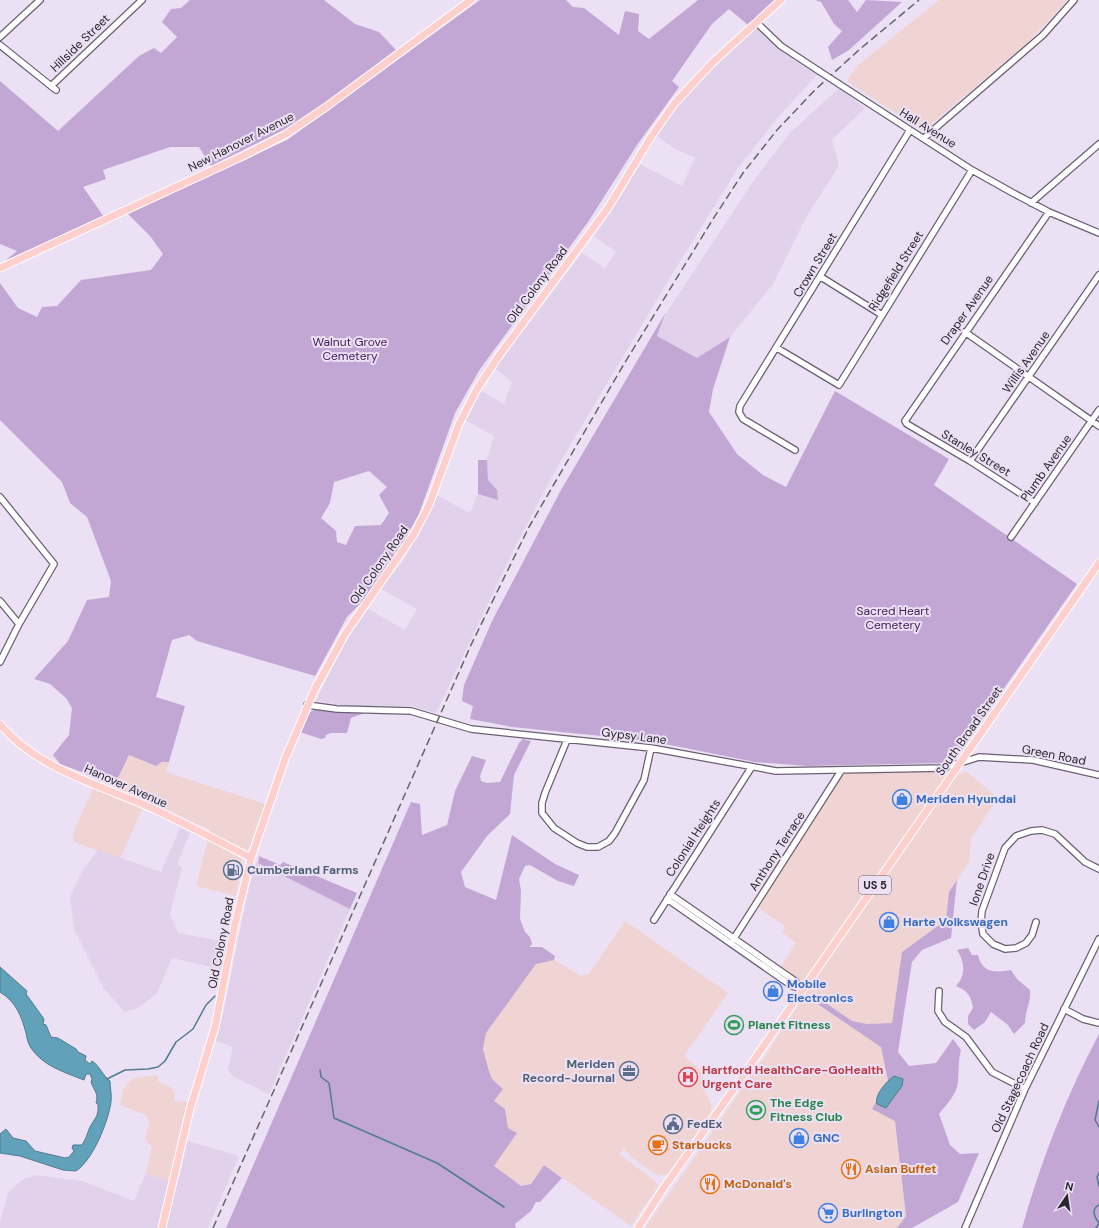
<svg xmlns="http://www.w3.org/2000/svg" width="1099" height="1228" font-family="'DM Sans',sans-serif">
<rect width="100%" height="100%" fill="#ece0f4"/>
<!-- commercial -->
<path fill="#efd4d3" d="M939,0H1068L1026,44L923,131L847,81L858,65Z
M129,755L156,766L162,762H169L166,772L265,804L250,846L242,860L236,896L196,886L210,830L146,800L120,859L74,842L73,833L97,780L113,788Z
M966,771L998,798L971,838L969,862L949,892L946,920L902,952L892,1023L867,1024L852,1021L820,999L816,1002L881,1047L895,1121L906,1216L897,1228H645L766,1055L809,988L781,966L796,943L782,932L785,926L764,912L752,901L836,773L941,772L961,774Z
M625,921L728,993L684,1056L697,1067L702,1073L704,1089L712,1106L710,1114L668,1174L661,1175L655,1174L630,1156L624,1148L619,1154L655,1181L658,1186L631,1226L544,1165L530,1184L521,1186L493,1166L508,1128L505,1109L494,1101L503,1089L492,1079L483,1049L486,1033L536,964L554,960L581,976L589,974Z
M158,1075V1081L170,1087L175,1093L174,1101L187,1102L169,1182L146,1173L152,1147L145,1139L149,1123L146,1115L120,1105L123,1090L128,1083L135,1078Z"/>
<!-- built -->
<path fill="#e1d1eb" d="M756,25L784,53L817,75L778,117L738,168L671,276L556,469L515,547L436,713L411,706H351L316,701L344,644L368,609L405,630L417,609L381,589L406,557L436,495L470,513L478,494L498,500L497,490L488,480L487,460L494,436L465,420L480,390L504,404L512,382L495,368L582,253L605,268L616,252L594,236L623,192L640,164L682,186L695,158L675,149L657,136L680,102Z
M839,88L865,108L832,140L839,166L806,217L773,284L730,337L697,358L657,336L667,312L752,183L790,133Z
M180,828L190,832L177,865L182,868L170,914L178,933L226,942L221,969L172,958L157,993L138,1008L125,1012L104,989L74,929L70,897L81,873L98,850L161,872Z
M256,862L350,909L269,1094L232,1076L228,1069L233,1047L216,1041L223,1014L247,896Z
M187,1141L239,1156L208,1228H0V1222L8,1193L22,1180L35,1175L82,1181L134,1201L146,1173L169,1182L180,1176Z"/>
<!-- green -->
<path fill="#c2a7d4" fill-rule="evenodd" d="M190,0H324L355,24L379,32L396,50L304,120L211,166L199,147H170L103,170L106,179L83,187L104,217L11,261L6,260L17,251L0,244V81L58,131L139,56L154,48L161,53L177,37L162,22L171,9L181,8Z
M480,0H566L573,7L584,8L619,35L625,11L639,14L638,31L649,39L698,0H775L748,25L729,9L712,24L672,81L679,87L637,145L588,222L480,369L455,413L419,514L400,549L363,601L347,617L315,676L197,641L189,635L172,640L156,697L185,706L169,762H162L156,766L129,755L115,784L60,764L53,755L69,735L72,708L66,698L50,684L34,679L68,641L87,600L109,597L111,581L87,517L70,503L62,482L0,420V283L18,308L37,317L42,307L57,306L81,280L151,270L163,254L150,236L128,214L287,140ZM369,471L387,487L379,495L389,513L381,525L355,526L346,545L337,542L336,531L321,518L330,503L334,482Z
M815,0H848L857,12L866,0L902,2L849,50L832,60L828,47L842,31L834,24L821,2Z
M666,312L657,336L697,358L730,337L713,389L709,412L737,454L763,475L786,487L835,391L949,459L934,485L1077,584L953,761L946,763L808,766L755,762L650,741L512,727L470,719L473,706L462,701L464,685L493,619L561,490Z
M478,460H487L488,480L497,490L498,500L478,494Z
M314,710H319L367,712L351,718L347,733H331L326,735L325,738L321,739L300,732L310,712Z
M523,739L531,741L514,775L510,814L487,836L461,872L465,887L496,900L512,835L555,864L579,875L574,886L558,881L530,865L525,866L519,879L521,891L520,919L525,932L530,937L532,944L529,947H542L555,956L554,960L536,964L486,1033L483,1049L489,1071L492,1079L503,1089L494,1101L505,1109L508,1128L517,1133L494,1166L521,1186L531,1184L544,1165L562,1178L540,1202H536L531,1211L515,1224L516,1228H226L411,802L420,804L422,835L447,825L455,791L472,756L486,760L480,776L481,781L487,783L500,782L519,743Z
M259,856L280,865L283,862L357,893L350,909L258,863Z
M957,880L951,938L922,950L912,962L898,1052L909,1066L936,1063L953,1039L961,1050C958,1061 959,1070 958,1081C958,1093 946,1105 939,1114L950,1145L960,1154L979,1153L958,1202L912,1228H897L906,1216L895,1121L872,1109L888,1081L881,1047L816,1003L820,999L852,1021L867,1024L892,1023L902,952L946,920L949,892Z
M968,948L972,955H978C982,973 995,973 1011,970L1017,979L1030,990C1031,1003 1025,1011 1025,1023L1014,1034L1008,1025L991,1012L985,1022L974,1030L968,1024V1016L973,1008C971,996 968,991 956,986C966,975 965,962 957,950Z
M1099,1034V1228H1022C1041,1161 1066,1096 1099,1034Z"/>
<!-- water -->
<path fill="#61a1b9" stroke="#507c8f" d="M0,967L27,991L26,994L44,1019L43,1024L46,1025L51,1037L58,1038L76,1049L78,1052L86,1056L85,1060L90,1064L92,1061C100,1066 102,1075 110,1081C110,1088 112,1095 111,1102C108,1122 93,1160 76,1171L63,1170L20,1156L0,1153V1134L6,1129L13,1138L26,1141L35,1151L65,1158L69,1157L74,1151L72,1148L73,1145H82C86,1139 87,1134 90,1127C95,1118 99,1116 98,1104L96,1103C99,1093 94,1091 91,1082L92,1079L90,1074H86L84,1080C64,1072 43,1066 31,1048C28,1044 27,1038 26,1033C21,1015 16,1002 0,992Z
M894,1076L903,1079L902,1086L886,1108L877,1104C874,1095 887,1081 894,1076Z"/>
<g fill="none" stroke-linecap="round" stroke-linejoin="round">
<!-- stream -->
<path stroke="#507c8f" stroke-width="1.5" d="M320,1070L321,1077L329,1083L334,1118L437,1163L504,1207
M107,1079L125,1070L148,1069L158,1067L165,1061L176,1042L193,1029L206,1005L215,996
M1099,1101L1095,1120L1099,1127
M1099,1173L1097,1177L1099,1186
M1096,1228L1099,1223C1094,1217 1091,1209 1099,1205"/>
<defs>
<path id="minor" d="M756,22L781,46L819,71
M0,37L40,0
M0,45L56,90
M839,84L972,170L1013,193L1049,212L1099,233
M51,86L142,0
M924,138L1043,35L1074,0
M1031,203L1099,144
M821,277L882,315
M965,332L1099,426
M777,348L839,385L972,170
M795,450L743,419L739,412L740,406L910,130
M970,461L1099,275
M0,497L54,564L19,624L0,662
M1035,503L970,461L907,424L905,421L1049,212
M1011,537L1099,410
M0,601L19,624
M307,705L337,709L411,711L471,729L651,748L776,771L944,768L979,757L1033,760L1099,775
M567,740L545,793L542,803V813L554,828L577,843L587,847H598L609,841L615,833L644,780L651,748
M670,894L795,981L802,989
M667,899L792,986L802,989
M654,920L751,768
M1036,922L1032,935L1026,943L1016,948L1005,949L993,944L983,934L981,922L982,911L1005,848L1016,836L1031,831L1042,830L1055,834L1085,862L1099,869
M731,943L841,771
M939,991L938,1011L945,1022L966,1037L992,1072L1025,1089
M1064,1009L1083,1019L1099,1023
M965,1228L1025,1089L1099,939"/>
<path id="major" d="M0,268L241,157L286,134L326,107L471,0
M0,724C37,770 107,787 158,811C190,826 220,842 251,858
M162,1228L190,1109L215,1027L235,924L251,858L285,759L315,689L345,634L414,534L429,505L459,424L477,389L498,357L608,208L651,137L674,104L713,62L781,0
M638,1228L665,1186L724,1103L1099,563"/>
</defs>
<!-- minor casing -->
<use href="#minor" stroke="#6a6071" stroke-width="8"/>
<!-- major casing -->
<use href="#major" stroke="#fff" stroke-width="9"/>
<!-- minor -->
<use href="#minor" stroke="#fff" stroke-width="5.5"/>
<!-- major -->
<use href="#major" stroke="#fed0cd" stroke-width="7"/>
<!-- rail -->
<path stroke="#69626e" stroke-width="1.5" stroke-dasharray="8 4" stroke-linecap="butt" d="M213,1228L471,645L529,527L624,364L713,219L743,173L777,130L815,90L860,49L919,0"/>
<defs>
<path id="minor-bridge" d="M819,71L839,84"/>
</defs>
<!-- minor-bridge casing -->
<use href="#minor-bridge" stroke="#6a6071" stroke-width="8" stroke-linecap="butt"/>
<!-- minor-bridge -->
<use href="#minor-bridge" stroke="#fff" stroke-width="5.5"/>
</g>
<!-- icons -->
<defs>
<symbol id="shop-ring" viewBox="-11 -11 22 22"><circle r="9.5" fill="#ece0f4" stroke="#3f7fe0" stroke-width="1.5"/><path d="M-5-2.5h2.3a2.7 3.5 0 0 1 5.4 0H5L5.5 6h-11ZM-1.5-2.5h3a1.5 2.3 0 0 0-3 0Z" fill="#3f7fe0"/></symbol>
<symbol id="fuel-ring" viewBox="-11 -11 22 22"><circle r="9.5" fill="#ece0f4" stroke="#5c6f8a" stroke-width="1.5"/><path d="M-5.5-6h7V0h2V4h1.3V-2.5L3-4.5l.8-.8L6-3V5H2.5V1h-1V6h-7ZM-4.2-4.7v3.2H.2V-4.7Z" fill="#5c6f8a"/></symbol>
<symbol id="stadium-ring" viewBox="-11 -11 22 22"><circle r="9.5" fill="#ece0f4" stroke="#2e9e5b" stroke-width="1.5"/><path d="M0-5a6.5 5 0 1 0 0 10a6.5 5 0 1 0 0-10ZM-3.5-1.8h7v3.6h-7Z" fill="#2e9e5b"/></symbol>
<symbol id="office-ring" viewBox="-11 -11 22 22"><circle r="9.5" fill="#ece0f4" stroke="#5c6f8a" stroke-width="1.5"/><path d="M-6-3h4V-5.5h4V-3h4V5H-6ZM-1-4.5V-3h2v-1.5ZM-6 0V1H6V0Z" fill="#5c6f8a"/></symbol>
<symbol id="hospital-ring" viewBox="-11 -11 22 22"><circle r="9.5" fill="#ece0f4" stroke="#e0444e" stroke-width="1.5"/><path d="M-5-5h3v3.5h4V-5h3V5h-3V1.5h-4V5h-3Z" fill="#e0444e"/></symbol>
<symbol id="civic-ring" viewBox="-11 -11 22 22"><circle r="9.5" fill="#ece0f4" stroke="#5c6f8a" stroke-width="1.5"/><path d="M-.6-6.5H3V-4.5H.6V-3L4-1V1h2V6H-6V1h2V-1L-.6-3ZM-1.2 2.5V6h2.4V2.5Z" fill="#5c6f8a"/></symbol>
<symbol id="cafe-ring" viewBox="-11 -11 22 22"><circle r="9.5" fill="#ece0f4" stroke="#e8710a" stroke-width="1.5"/><path d="M-5.5-4.5H6V0H3Q3 3.5 0 3.5H-2.5Q-5.5 3.5-5.5 0ZM3-3.2v2h1.7v-2ZM-6 4.5H4V6H-6Z" fill="#e8710a"/></symbol>
<symbol id="restaurant-ring" viewBox="-11 -11 22 22"><circle r="9.5" fill="#ece0f4" stroke="#e8710a" stroke-width="1.5"/><path d="M-5-6h1v4h1v-4h1v4h1v-4h1v5L-1.5 .5V6h-2V.5L-5-1ZM5-6V6H3V1.5H1.5Q1.5-4 5-6Z" fill="#e8710a"/></symbol>
<symbol id="supermarket-ring" viewBox="-11 -11 22 22"><circle r="9.5" fill="#ece0f4" stroke="#3f7fe0" stroke-width="1.5"/><path d="M-6-5.5h2.5l.6 2H6L4.5 2H-2.5L-4.4-4H-6ZM-1.5 3.2a1.3 1.3 0 1 0 .1 0ZM3 3.2a1.3 1.3 0 1 0 .1 0Z" fill="#3f7fe0"/></symbol>
</defs>
<g fill-rule="evenodd">
<use href="#shop-ring" x="891" y="788" width="22" height="22"/>
<use href="#fuel-ring" x="222" y="859" width="22" height="22"/>
<use href="#shop-ring" x="878" y="911" width="22" height="22"/>
<use href="#shop-ring" x="762" y="980" width="22" height="22"/>
<use href="#stadium-ring" x="723" y="1014" width="22" height="22"/>
<use href="#office-ring" x="618" y="1060" width="22" height="22"/>
<use href="#hospital-ring" x="677" y="1066" width="22" height="22"/>
<use href="#stadium-ring" x="745" y="1099" width="22" height="22"/>
<use href="#civic-ring" x="662" y="1113" width="22" height="22"/>
<use href="#shop-ring" x="788" y="1127" width="22" height="22"/>
<use href="#cafe-ring" x="647" y="1134" width="22" height="22"/>
<use href="#restaurant-ring" x="840" y="1158" width="22" height="22"/>
<use href="#restaurant-ring" x="699" y="1173" width="22" height="22"/>
<use href="#supermarket-ring" x="817" y="1202" width="22" height="22"/>
</g>
<g text-anchor="middle" dominant-baseline="central" stroke-width="4" stroke-linejoin="round" paint-order="stroke">
<!-- shield labels -->
<rect fill="#ece0f4" stroke="#645d68" stroke-width="1" x="859" y="876" width="32" height="18" rx="3"/>
<g font-size="11" font-weight="bold" fill="#29252c">
<text x="875" y="885">US 5</text>
</g>
<!-- street labels -->
<g font-size="12" fill="#29252c" stroke="#ece0f4">
<text transform="translate(80 43) rotate(-44)">Hillside Street</text>
<text transform="translate(928 128) rotate(32)">Hall Avenue</text>
<text transform="translate(241 142) rotate(-27)">New Hanover Avenue</text>
<text transform="translate(815 265) rotate(-59)">Crown Street</text>
<text transform="translate(896 271) rotate(-58)">Ridgefield Street</text>
<text transform="translate(537 285) rotate(-53)">Old Colony Road</text>
<text transform="translate(967 310) rotate(-55)">Draper Avenue</text>
<text transform="translate(1026 362) rotate(-55)">Willis Avenue</text>
<text transform="translate(976 453) rotate(31)">Stanley Street</text>
<text transform="translate(1046 468) rotate(-55)">Plumb Avenue</text>
<text transform="translate(379 565) rotate(-55)">Old Colony Road</text>
<text transform="translate(969 731) rotate(-55)">South Broad Street</text>
<text transform="translate(634 736) rotate(7)">Gypsy Lane</text>
<text transform="translate(1054 755) rotate(11)">Green Road</text>
<text transform="translate(126 786) rotate(24)">Hanover Avenue</text>
<text transform="translate(693 838) rotate(-57)">Colonial Heights</text>
<text transform="translate(777 851) rotate(-57)">Anthony Terrace</text>
<text transform="translate(982 879) rotate(-71)">Ione Drive</text>
<text transform="translate(221 943) rotate(-79)">Old Colony Road</text>
<text transform="translate(1020 1078) rotate(-65)">Old Stagecoach Road</text>
</g>
<!-- park labels -->
<g font-size="12" fill="#46205a" stroke="#ece0f4">
<text x="350" y="342">Walnut Grove<tspan x="350" dy="14">Cemetery</tspan></text>
<text x="893" y="611">Sacred Heart<tspan x="893" dy="14">Cemetery</tspan></text>
</g>
<!-- shop labels -->
<g font-size="12" font-weight="bold" fill="#366cbe" stroke="#ece0f4" text-anchor="start">
<text x="916" y="799">Meriden Hyundai</text>
<text x="903" y="922">Harte Volkswagen</text>
<text x="787" y="984">Mobile<tspan x="787" dy="14">Electronics</tspan></text>
<text x="813" y="1138">GNC</text>
<text x="842" y="1213">Burlington</text>
</g>
<!-- service labels -->
<g font-size="12" font-weight="bold" fill="#4e5e75" stroke="#ece0f4" text-anchor="start">
<text x="247" y="870">Cumberland Farms</text>
<text x="615" y="1064" text-anchor="end">Meriden<tspan x="615" dy="14">Record-Journal</tspan></text>
<text x="687" y="1124">FedEx</text>
</g>
<!-- leisure labels -->
<g font-size="12" font-weight="bold" fill="#27864d" stroke="#ece0f4" text-anchor="start">
<text x="748" y="1025">Planet Fitness</text>
<text x="770" y="1103">The Edge<tspan x="770" dy="14">Fitness Club</tspan></text>
</g>
<!-- health labels -->
<g font-size="12" font-weight="bold" fill="#be3a42" stroke="#ece0f4" text-anchor="start">
<text x="702" y="1070">Hartford HealthCare-GoHealth<tspan x="702" dy="14">Urgent Care</tspan></text>
</g>
<!-- food labels -->
<g font-size="12" font-weight="bold" fill="#c56008" stroke="#ece0f4" text-anchor="start">
<text x="672" y="1145">Starbucks</text>
<text x="865" y="1169">Asian Buffet</text>
<text x="724" y="1184">McDonald's</text>
</g>
</g>
<!-- north arrow -->
<g transform="translate(1067 1196) rotate(13)" stroke="#ece0f4" stroke-width="3" paint-order="stroke">
<path d="M0-3L7 15L0 10L-7 15Z" fill="#29252c"/>
<text y="-6" font-size="11" font-weight="bold" text-anchor="middle" fill="#29252c">N</text>
</g>
</svg>
